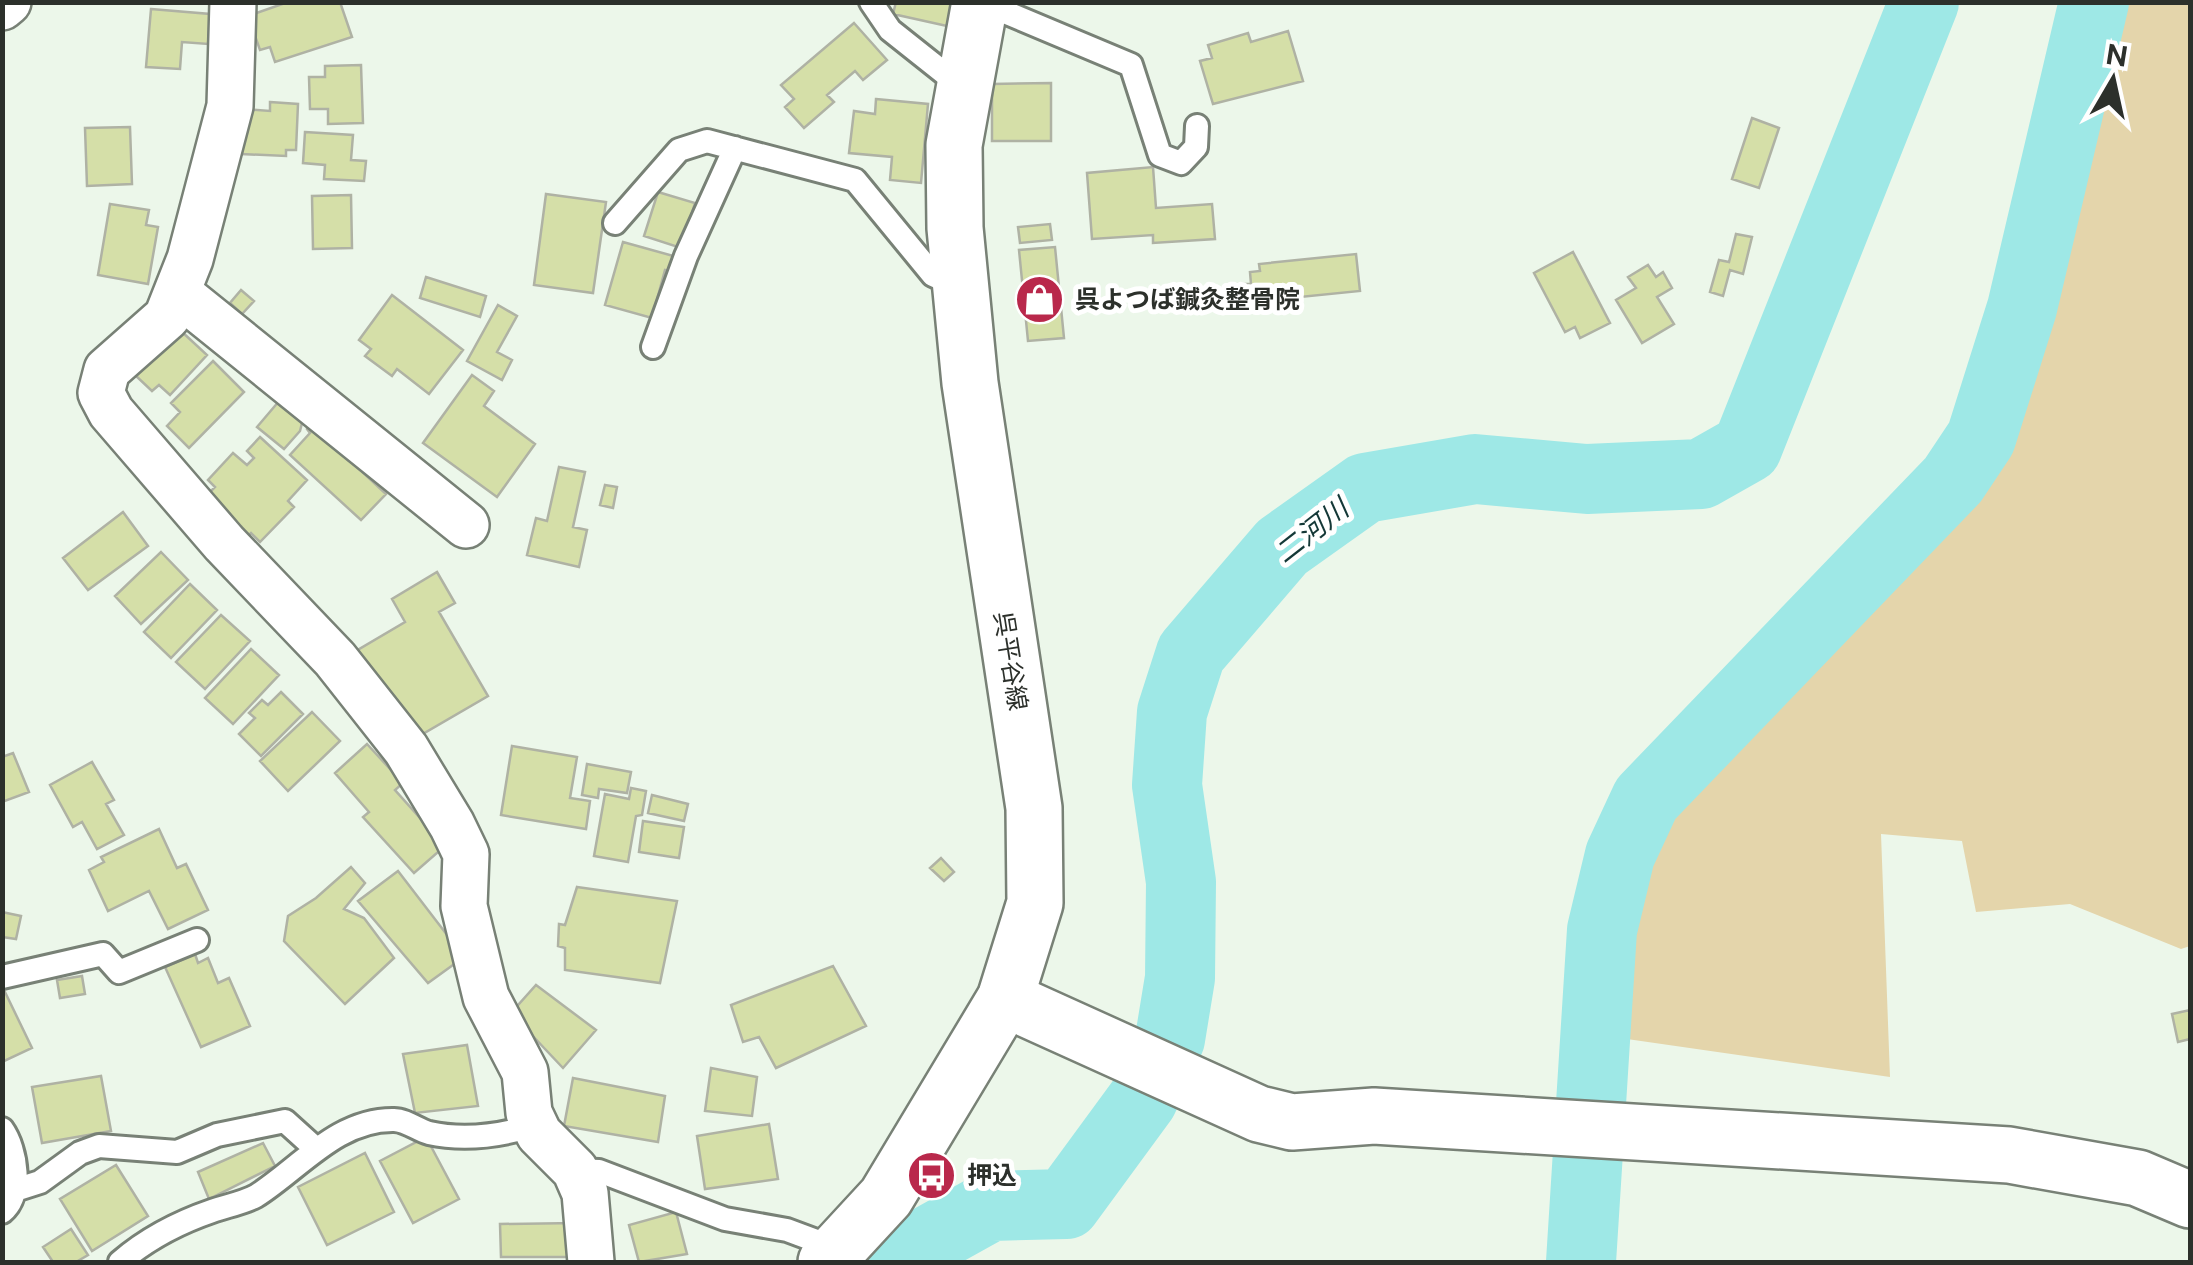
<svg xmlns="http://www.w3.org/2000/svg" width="2193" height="1265" font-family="'Public Sans','Noto Sans JP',sans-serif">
<rect width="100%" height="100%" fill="#ecf7ea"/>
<!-- green -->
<path fill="#e4d5ab" d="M2105,2L2190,3V946L2181,949L2070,904L1976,912L1962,841L1881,834L1890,1077L1627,1039L1633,890L1669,811L1987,479Z"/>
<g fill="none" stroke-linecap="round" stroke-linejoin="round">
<!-- river -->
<path stroke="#9ee8e6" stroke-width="70" d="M904,1262L926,1242L991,1206L1066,1204L1143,1099L1170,1039L1180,978L1181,882L1167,785L1172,712L1191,653L1282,547L1365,488L1475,469L1587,479L1701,474L1747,448L1924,2
M1581,1262L1602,930L1620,855L1646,799L1953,480L1981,438L2022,308L2094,2"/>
</g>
<!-- building -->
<path fill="#d5dfa8" stroke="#afb2a4" stroke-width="2.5" d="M288,2H340L352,37L275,62L270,47L260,50L248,16Z
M896,2H952L947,26L893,14Z
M151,9L210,14L208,44L182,42L180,69L146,67Z
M854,23L887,60L863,80L855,71L827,95L834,102L804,128L785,107L794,99L781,85Z
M1288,31L1303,81L1213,104L1200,61L1212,58L1208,45L1248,33L1251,42Z
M361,65L363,123L328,124V109H310L309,77H325V66Z
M1051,83V141H992V84Z
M876,99L928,104L921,183L890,180L892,157L849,153L854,111L875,114Z
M270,102L298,104L296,150H286V156L242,154L244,109L270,111Z
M1752,118L1779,128L1759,188L1732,179Z
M130,127L132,184L87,186L85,128Z
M305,132L353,135L351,160L366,161L364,181L324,179L325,165L303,163Z
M1153,167L1156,208L1212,204L1215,239L1153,243V235L1092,239L1087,173Z
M658,192L695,203L681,248L644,236Z
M546,194L606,202L593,293L534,285Z
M351,195L352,248L313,249L312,196Z
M110,204L149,210L146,225L158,227L148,284L98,275Z
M1050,224L1052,240L1020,243L1018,227Z
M1736,234L1752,237L1743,274L1730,270L1723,296L1710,292L1719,260L1729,262Z
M623,242L677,257L673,272L665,270L652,318L605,305Z
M1055,247L1064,338L1028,341L1019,250Z
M1573,252L1610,323L1580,338L1575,327L1565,332L1534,273Z
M1356,254L1360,291L1240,303L1239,284H1251L1250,272L1260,271L1259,264Z
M1648,265L1656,277L1663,272L1672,288L1657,297L1674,324L1642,343L1616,300L1636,288L1628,277Z
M426,277L486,296L480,317L420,298Z
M241,290L254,301L242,314L230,303Z
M392,295L463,350L429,394L397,369L392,376L365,356L371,349L359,340Z
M498,305L517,316L497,352L512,360L502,380L467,361Z
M180,330L207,355L170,395L159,385L152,391L136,376Z
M213,361L244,392L189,448L167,426L180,412L171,403Z
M472,375L494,391L484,406L535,444L497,497L423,443Z
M280,400L303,419L300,431L284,449L257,427Z
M311,424L386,494L361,520L290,455L310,433L307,429Z
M260,437L307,480L288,501L294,507L260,542L251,533L243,541L207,495L215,487L208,480L233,453L247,465L254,458L247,451Z
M559,467L585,472L573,527L587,530L579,567L527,555L536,518L547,521Z
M605,485L617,487L613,508L600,505Z
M123,512L148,546L88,590L63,558Z
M161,552L188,580L141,624L115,596Z
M437,572L455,603L439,612L488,696L414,739L356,651L405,622L392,599Z
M190,584L217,610L171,658L144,632Z
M221,615L250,641L205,689L176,662Z
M251,649L279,675L233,724L205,698Z
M281,692L303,714L261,756L239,734L255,718L249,713L262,700L268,705Z
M312,712L340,741L288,791L260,761Z
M367,744L403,783L395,790L445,846L414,873L363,817L369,812L335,773Z
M512,746L577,757L570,798L590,801L586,829L501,815Z
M13,753L29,792L2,802V757Z
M92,762L114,800L106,804L124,835L97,849L82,822L73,827L50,785Z
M587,764L631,772L627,793L599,789L598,798L582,795Z
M631,788L646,791L642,815L636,816L628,862L594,856L605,794L629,799Z
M652,795L688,804L684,821L648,813Z
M643,821L684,827L679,858L639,852Z
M159,829L177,868L186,864L208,910L168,929L149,891L108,911L89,870L104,862L101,857Z
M941,858L954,872L944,881L930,868Z
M351,867L365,883L344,909L364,918L394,958L345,1004L284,941L288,916L316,898Z
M398,871L464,957L428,983L358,901Z
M577,887L677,901L660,983L565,970V948L558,946L559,924L565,925Z
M2,912L21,916L16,939L2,937Z
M195,954L198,963L208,958L218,983L229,978L250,1026L201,1047L165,967Z
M833,966L866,1026L776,1068L759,1037L743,1042L731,1005Z
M82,976L85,994L60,998L57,980Z
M536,985L596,1030L563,1068L511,1013Z
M5,992L32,1048L2,1062V993Z
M2190,1010V1039L2178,1042L2172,1014Z
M467,1045L478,1106L415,1113L403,1054Z
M711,1068L757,1077L752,1116L705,1111Z
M101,1076L111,1131L42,1143L32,1087Z
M573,1078L665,1096L658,1142L564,1126Z
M769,1124L778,1179L705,1189L697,1136Z
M426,1137L459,1199L413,1223L380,1161Z
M263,1143L275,1166L209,1199L198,1172Z
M365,1153L394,1212L327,1245L298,1187Z
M116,1165L148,1216L92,1251L60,1199Z
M676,1212L687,1254L639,1262L629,1225Z
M576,1223L577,1257H501L500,1224Z
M71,1229L88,1255L76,1262H53L43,1247Z"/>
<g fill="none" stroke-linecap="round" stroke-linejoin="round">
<defs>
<path id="lane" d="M871,2L890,30L963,88
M981,2L1131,65L1160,155L1181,163L1196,147L1197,126
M615,223L679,150L707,141L855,180L933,275L957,286
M653,347L686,256L735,148
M2,977L103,954L119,972L197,940
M2,1129C17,1150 23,1195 2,1212
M575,1170L599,1171L725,1219L787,1230L838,1249
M15,1190L40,1182L80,1153L99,1146L177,1152L217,1135L285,1121L316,1149
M120,1262C148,1238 177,1223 212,1211C226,1206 243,1203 256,1196C299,1169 337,1119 394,1120C406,1120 418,1130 429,1133C465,1141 500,1136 535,1125"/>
<path id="street" d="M233,2L230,106L190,259L167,317L107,370L101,393L111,412L224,543L335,659L406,749L452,825L466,854L464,906L486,997L525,1072L529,1113L539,1134L575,1170L585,1193L591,1262
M2,7L8,2
M177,292L466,525"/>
<path id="secondary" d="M1005,999L1259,1114L1292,1122L1374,1116L2009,1155L2138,1178L2190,1200"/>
<path id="primary" d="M826,1262L886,1197L1005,999L1035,903L1034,808L970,383L955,228L954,145L980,2"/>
</defs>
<!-- lane casing -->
<use href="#lane" stroke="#788176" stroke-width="28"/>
<!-- street casing -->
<use href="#street" stroke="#788176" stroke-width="50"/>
<!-- secondary casing -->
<use href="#secondary" stroke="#788176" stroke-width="60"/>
<!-- primary casing -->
<use href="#primary" stroke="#788176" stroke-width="60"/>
<!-- lane -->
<use href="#lane" stroke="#fff" stroke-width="22"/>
<!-- street -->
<use href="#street" stroke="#fff" stroke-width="45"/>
<!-- secondary -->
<use href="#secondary" stroke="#fff" stroke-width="55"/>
<!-- primary -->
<use href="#primary" stroke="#fff" stroke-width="55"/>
</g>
<!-- icons -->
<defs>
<symbol id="shop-disc" viewBox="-11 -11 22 22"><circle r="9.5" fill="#b9284b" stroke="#fff"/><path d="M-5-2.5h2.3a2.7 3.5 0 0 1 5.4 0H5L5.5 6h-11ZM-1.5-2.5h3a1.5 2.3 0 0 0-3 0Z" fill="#fff"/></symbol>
<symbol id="bus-disc" viewBox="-11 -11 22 22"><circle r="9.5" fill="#b9284b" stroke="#fff"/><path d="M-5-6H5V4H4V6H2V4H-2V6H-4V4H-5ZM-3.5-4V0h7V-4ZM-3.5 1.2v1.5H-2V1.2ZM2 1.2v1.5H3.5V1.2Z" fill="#fff"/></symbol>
</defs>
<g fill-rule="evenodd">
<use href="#shop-disc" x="1012" y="272" width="55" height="55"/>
<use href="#bus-disc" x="904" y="1148" width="55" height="55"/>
</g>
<g text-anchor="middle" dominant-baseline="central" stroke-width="10" stroke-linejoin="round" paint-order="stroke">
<!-- poi labels -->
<g font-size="25" font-weight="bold" fill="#2c302b" stroke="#fff" text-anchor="start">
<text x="1075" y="299">呉よつば鍼灸整骨院</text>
<text x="967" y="1175">押込</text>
</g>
<!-- street labels -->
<g font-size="25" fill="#2c302b" stroke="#fff">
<text transform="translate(1011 661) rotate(81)">呉平谷線</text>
</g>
<!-- water labels -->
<g font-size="28" font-style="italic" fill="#143837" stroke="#fff">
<text transform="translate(1311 530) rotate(-38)">二河川</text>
</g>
</g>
<!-- border -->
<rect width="2193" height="1265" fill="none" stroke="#2c302b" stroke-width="10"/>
<!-- north arrow -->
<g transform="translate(2113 80) rotate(9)" stroke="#ffffff" stroke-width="8" paint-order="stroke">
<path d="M0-8L18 38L0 25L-18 38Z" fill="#2c302b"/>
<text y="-15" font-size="28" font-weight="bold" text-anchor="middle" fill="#2c302b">N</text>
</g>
</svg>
